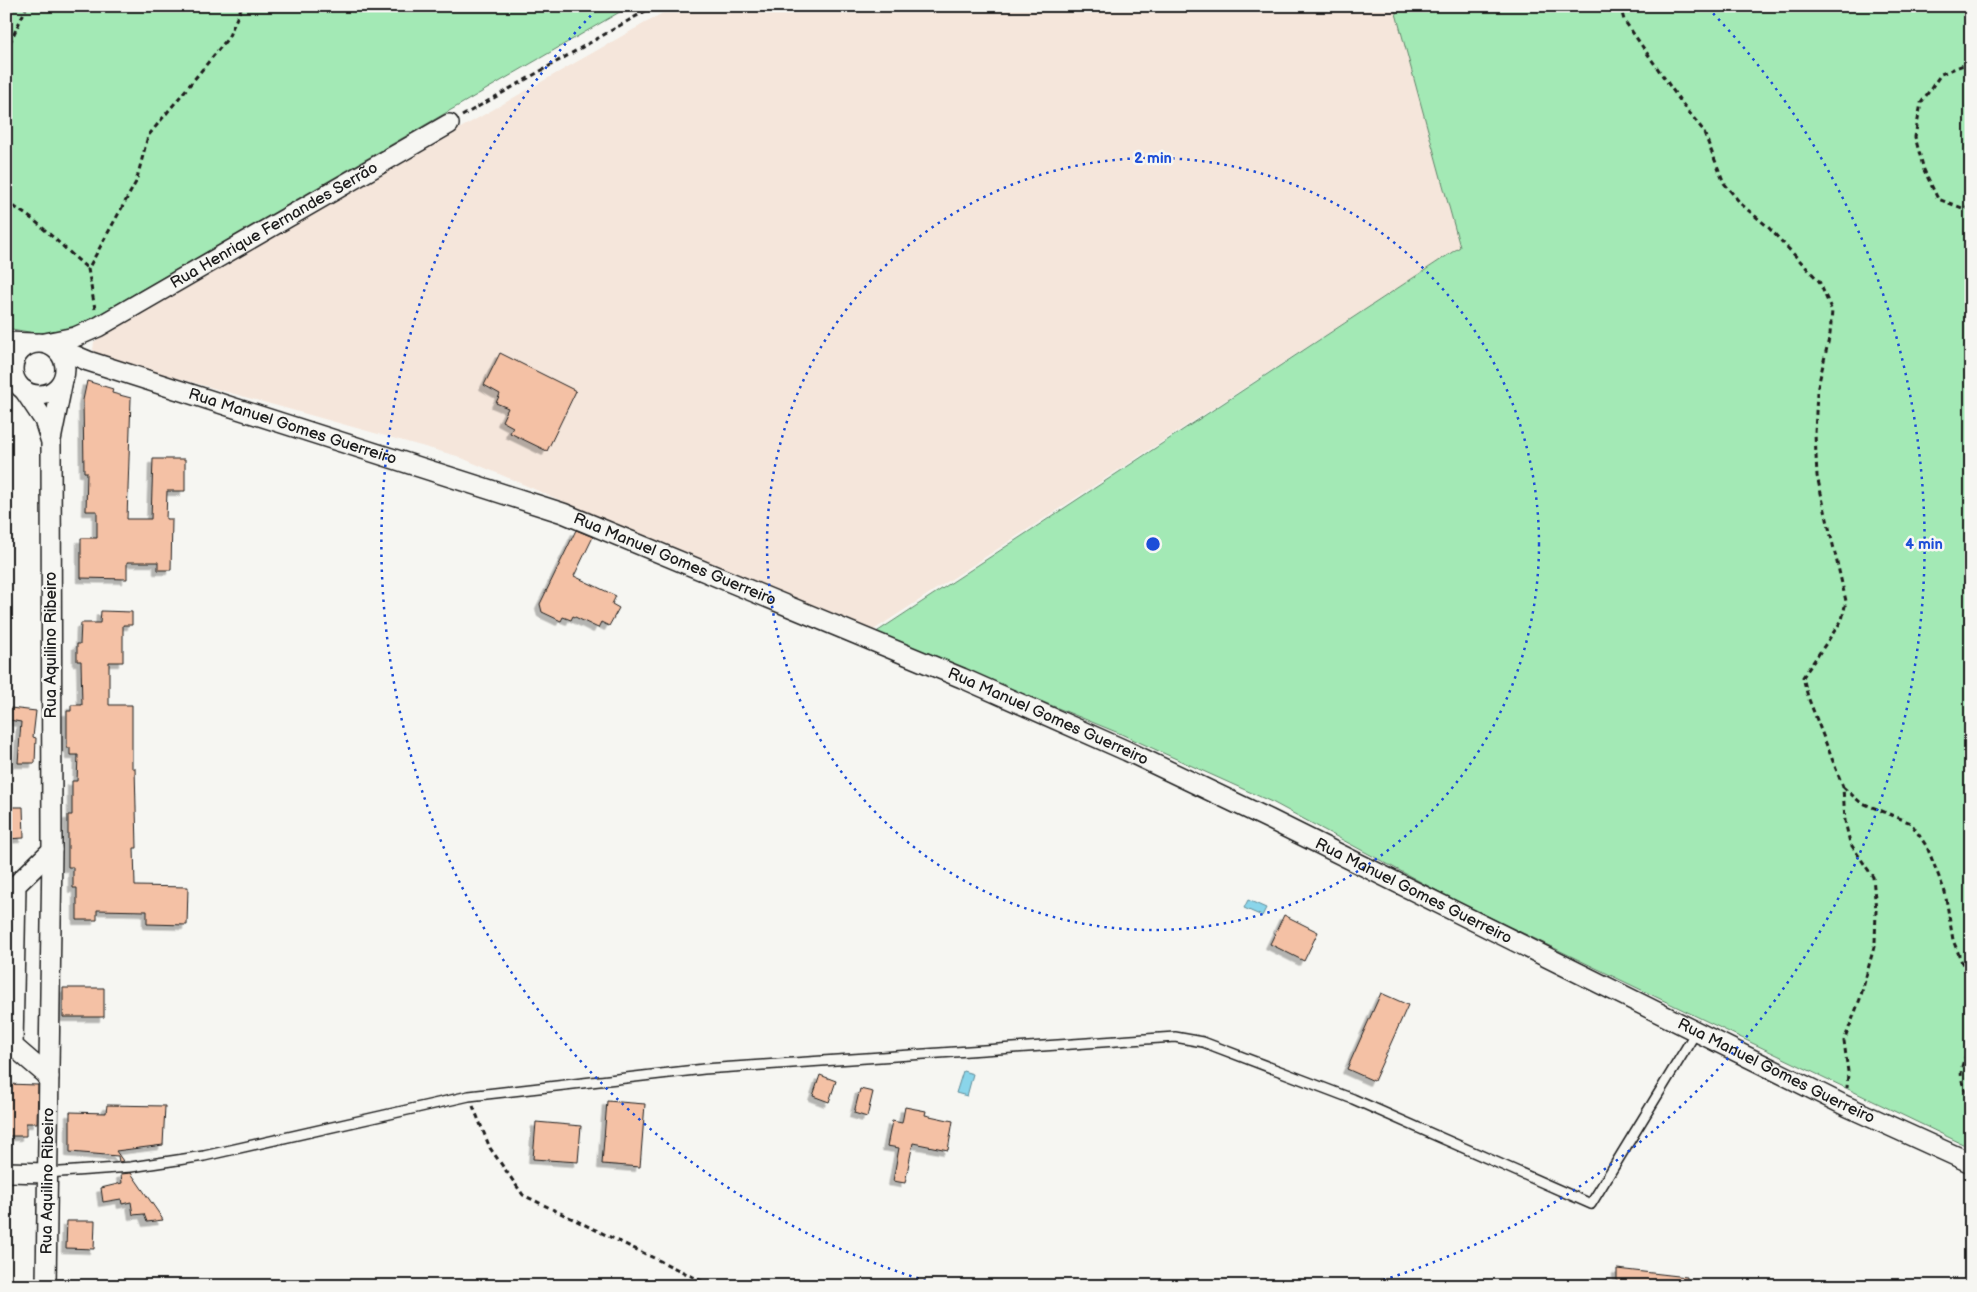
<svg xmlns="http://www.w3.org/2000/svg" width="1977" height="1292" font-family="'Balsamiq Sans',sans-serif">
<defs>
<filter id="shadow"><feDropShadow dx="-4.5" dy="4.5" stdDeviation="0" flood-color="#0004"/></filter>
</defs>
<rect width="100%" height="100%" fill="#f6f6f2"/>
<filter id="ink" filterUnits="userSpaceOnUse"><feTurbulence type="fractalNoise" baseFrequency=".02" numOctaves="2"/><feDisplacementMap in="SourceGraphic" scale="10" xChannelSelector="R" yChannelSelector="G"/><feConvolveMatrix kernelMatrix="1 2 1 2 8 2 1 2 1" color-interpolation-filters="sRGB"/></filter>
<g filter="url(#ink)">
<!-- built -->
<path fill="#f5e6db" d="M675,6H1394L1460,247L869,633L457,456L98,356L93,350L94,342L135,313Z"/>
<!-- green -->
<path fill="#a3e9b5" stroke="#608268" d="M6,6H630L72,330L46,335L6,328Z
M1394,6H1971V1148L1456,901L1274,803L1121,734L875,633L1460,247Z"/>
<!-- water -->
<path fill="#8ad5ea" stroke="#5e8b98" d="M1248,900L1266,908L1262,916L1244,908Z
M963,1071L973,1074L967,1096L956,1093Z"/>
<!-- building -->
<path fill="#f4c1a5" stroke="#1c1c1c" filter="url(#shadow)" d="M500,353L576,391L547,451L510,433L513,427L502,421L508,408L496,403L500,394L484,385Z
M87,381L113,389L112,393L131,398L127,519H151L153,459H185V491H167L166,519H172L171,570H158V562H127V579L81,578V538H97V511H86L87,472H84L83,400Z
M576,530L593,537L574,576L616,596L612,604L619,608L609,626L601,622L598,628L573,616L571,620L563,617L561,621L542,612L540,604Z
M101,611L132,612V625H123V662H109V705H132V768H135L137,848H134L135,886L188,887L187,925L147,924V911L97,910V920H77V888H73V867H68V815H72V781H77L78,755H70V748H67V711H71V705H82L81,661H77V644H80L81,623H100Z
M10,708L36,711L33,737L36,738L35,763H18L21,722L9,720Z
M6,807H23L24,838L6,839Z
M1284,915L1318,932L1304,961L1270,944Z
M63,988H104V1017H63Z
M1381,993L1408,1005L1374,1081L1347,1069Z
M820,1075L836,1081L829,1102L813,1096Z
M6,1084L38,1085L37,1123H26V1136H6Z
M860,1089L873,1092L867,1117L854,1113Z
M607,1101L645,1104L640,1167L602,1164Z
M107,1105L165,1106L163,1145L116,1151L123,1161L119,1162L118,1156L70,1152V1112L106,1113Z
M905,1107L926,1111L925,1115L953,1121L948,1150L913,1143L905,1183L893,1181L899,1148L887,1146L892,1121L902,1123Z
M536,1122L581,1126L578,1162L533,1159Z
M131,1173L158,1212L163,1220L147,1222L144,1214L133,1215L131,1202L122,1204L121,1199L103,1202L101,1188L122,1183L121,1174Z
M67,1221H95L94,1249L66,1248Z
M1617,1269L1687,1277V1286H1617Z"/>
<g fill="none" stroke-linecap="round" stroke-linejoin="round">
<defs>
<path id="service" d="M47,1173L131,1167L204,1156L469,1096L704,1069L1175,1037L1203,1042L1353,1099L1591,1204L1696,1032"/>
<g id="minor">
<path d="M6,342L34,343"/>
<path id="s1" d="M45,343L75,337L98,327L449,124"/>
<circle cx="39" cy="369" r="26"/>
<path id="s2" d="M50,345L88,361L563,513L962,678L1127,751L1269,819L1846,1106L1971,1163"/>
<path d="M24,390L44,420L50,439"/>
<path d="M49,1077L13,1046L16,885L52,850"/>
<path d="M6,1172L47,1173"/>
<path id="s3" d="M46,1286L52,850L51,440L63,380"/>
</g>
</defs>
<!-- service casing -->
<use href="#service" stroke="#1c1c1c" stroke-width="12"/>
<!-- minor casing -->
<use href="#minor" stroke="#1c1c1c" stroke-width="22"/>
<!-- path -->
<path stroke="#1c1c1c" stroke-width="3" stroke-dasharray="5 4" stroke-linecap="butt" d="M1620,6L1624,20L1681,102L1703,130L1724,183L1741,204L1768,227L1819,281L1832,311L1830,334L1817,391L1815,434L1817,476L1846,601L1842,620L1803,677L1808,697L1843,787L1845,821L1850,843L1873,877L1876,910L1875,943L1860,999L1844,1041L1848,1072L1847,1088
M6,51L27,6
M1971,62L1941,74L1921,103L1915,137L1924,170L1938,199L1965,209L1971,204
M462,116L654,6
M6,201L35,221L88,269
M95,309L88,269L136,182L148,136L228,38L242,6
M1843,787L1860,802L1911,823L1927,847L1945,892L1953,940L1971,985
M1971,1046C1958,1069 1958,1078 1971,1102
M473,1106L490,1148L523,1195L712,1286"/>
<!-- service -->
<use href="#service" stroke="#f6f6f2" stroke-width="9"/>
<!-- minor -->
<use href="#minor" stroke="#f6f6f2" stroke-width="19"/>
</g>
</g>
<!-- distance rings -->
<g fill="none" stroke="#1d4ed8" stroke-width="2.5" stroke-dasharray="2.5 5">
<circle cx="1153" cy="544" r="386"/>
<path d="M940 1285A771 771 0 0 1 598 8M1708 8A771 771 0 0 1 1366 1285"/>
</g>
<g text-anchor="middle" dominant-baseline="central" stroke-width="5" stroke-linejoin="round" paint-order="stroke">
<!-- street labels -->
<g font-size="16" fill="#1c1c1c" stroke="#f6f6f2">
<text stroke="none"><textPath href="#s1" startOffset="259">Rua Henrique Fernandes Serrão</textPath></text>
<text stroke="none"><textPath href="#s2" startOffset="256">Rua Manuel Gomes Guerreiro</textPath></text>
<text stroke="none"><textPath href="#s2" startOffset="661">Rua Manuel Gomes Guerreiro</textPath></text>
<text transform="translate(51 645) rotate(-90)">Rua Aquilino Ribeiro</text>
<text stroke="none"><textPath href="#s2" startOffset="1066">Rua Manuel Gomes Guerreiro</textPath></text>
<text stroke="none"><textPath href="#s2" startOffset="1471">Rua Manuel Gomes Guerreiro</textPath></text>
<text stroke="none"><textPath href="#s2" startOffset="1876">Rua Manuel Gomes Guerreiro</textPath></text>
<text stroke="none"><textPath href="#s3" startOffset="105">Rua Aquilino Ribeiro</textPath></text>
</g>
</g>
<circle cx="1153" cy="544" r="8" fill="#1d4ed8" stroke="#f6f6f2" stroke-width="2.5"/>
<g font-size="15" text-anchor="middle" font-weight="bold" fill="#1d4ed8" stroke="#f6f6f2" stroke-width="5" stroke-linejoin="round" paint-order="stroke">
<text x="1153" y="163">2 min</text>
<text x="1924" y="549">4 min</text>
</g>
<!-- margin -->
<rect width="1977" height="1292" fill="none" stroke="#f6f6f2" stroke-width="25"/>
<rect x="12" y="12" width="1952" height="1267" fill="none" stroke="#1c1c1c" stroke-width="2" filter="url(#ink)"/>
</svg>
